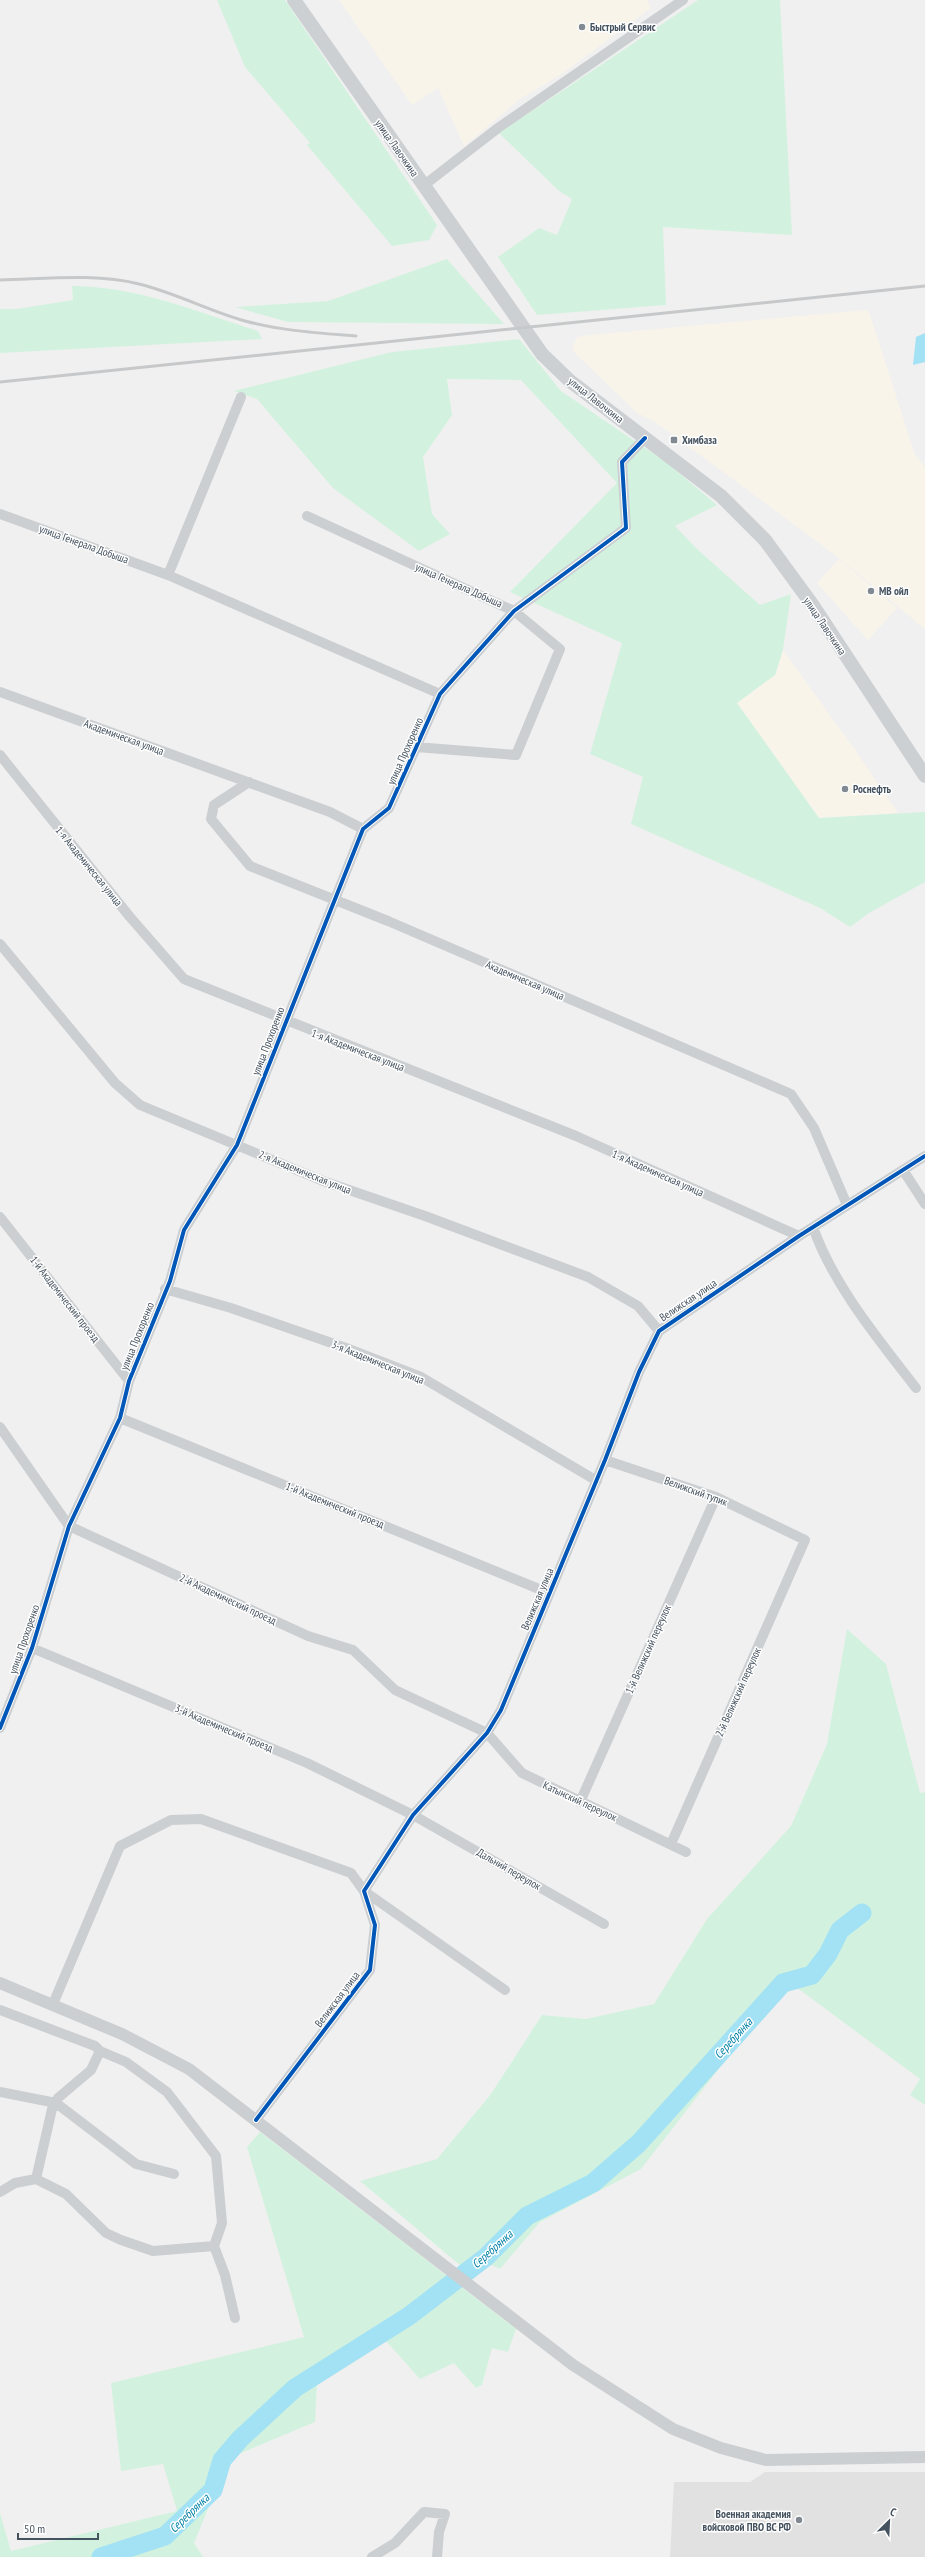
<svg xmlns="http://www.w3.org/2000/svg" width="925" height="2557" font-family="'PT Sans Narrow',sans-serif">
<rect width="100%" height="100%" fill="#f1f0f0"/>
<!-- commercial -->
<path fill="#f8f4ea" d="M339,0H647L651,8L563,73L520,99L464,146L438,88L412,105Z
M866,310L869,312L915,455L925,467V629L834,554L658,424L636,412L572,350L577,337L590,335Z
M839,559L897,608L868,640L817,583Z
M783,650L855,750L898,813L819,818L737,703L775,675Z"/>
<!-- education -->
<path fill="#e2e1e2" d="M765,2472H925V2557H670L674,2482H750Z"/>
<!-- green -->
<path fill="#d2f2df" d="M217,0H285L437,225L429,240L392,246L307,145L310,143L245,67Z
M698,0H780L792,235L663,227L666,305L537,315L498,257L539,228L557,235L572,199L559,191L499,133Z
M447,259L504,324L288,322L235,307L328,301Z
M72,286C136,286 198,312 258,331L262,339L0,353V309H17L73,300Z
M519,339L561,391L667,463L717,505L675,526L697,549L760,605L791,594L783,650L775,675L737,703L819,818L925,812V882L869,913L850,927L820,908L631,824L643,777L590,754L622,643L510,592L617,483L521,380L447,379L452,415L423,457L432,514L450,534L419,551L333,488L257,399L234,391L392,352Z
M847,1629L886,1664L920,1793L925,1792V2105L910,2095L920,2079L796,1987L773,1999L641,2169L540,2222L500,2269L487,2263L474,2277L360,2181L437,2159L491,2094L542,2015L586,2019L654,2004L707,1919L791,1826L827,1744Z
M260,2132L516,2329L508,2352L492,2348L482,2385L476,2388L454,2363L420,2379L384,2339L317,2382L315,2422L229,2458L194,2543L203,2557H0V2513L11,2551L177,2511L163,2464L121,2471L111,2383L304,2337L247,2147Z"/>
<!-- water -->
<path fill="#a3e1f4" d="M925,333V362L913,365L916,337Z"/>
<g fill="none" stroke-linecap="round" stroke-linejoin="round">
<!-- river -->
<path stroke="#a3e1f4" stroke-width="19" d="M101,2557L165,2536L213,2490L222,2460L240,2439L295,2388L409,2316L486,2257L527,2216L593,2183L639,2143L783,1983L812,1975L828,1954L840,1930L862,1913"/>
<!-- minor -->
<path stroke="#cccfd1" stroke-width="10" d="M423,186L498,128L683,0
M0,514L168,575L440,694
M307,516L514,611L560,649L516,755L416,747
M168,575L241,397
M0,692L330,812L363,829
M0,755L130,917L184,979L576,1136L799,1236
M249,782L214,805L211,819L250,866L388,921L791,1094L814,1128L847,1205
M0,944L115,1083L140,1105L323,1181L425,1216L588,1277L638,1306L659,1331
M903,1170L925,1204
M0,1217L129,1381
M813,1227C833,1285 879,1340 916,1388
M165,1289L231,1308L346,1348L421,1377L597,1481
M120,1418L549,1593
M0,1427L69,1526L308,1636L353,1650L395,1690L487,1733L522,1773L686,1852
M605,1460L716,1497L805,1540L671,1844
M32,1648L307,1763L413,1815L604,1924
M0,1728L32,1648L69,1526L120,1418L129,1381L170,1281L184,1230L237,1145L363,829L389,808L440,694L514,611L626,528L622,462L645,438
M580,1802L716,1497
M53,2004L120,1846L171,1820L201,1819L351,1873L364,1891L505,1990
M0,2010L95,2046L100,2051L91,2070L58,2098L52,2109L36,2179L15,2183L0,2192
M0,2092L56,2103L136,2164L174,2174
M256,2120L370,1970L375,1925L364,1891L413,1815L487,1733L501,1710L605,1460L639,1372L659,1331L799,1236L925,1156
M36,2179L66,2194L106,2233L121,2240L153,2251L214,2246L222,2223L216,2156L167,2092L126,2062L100,2051
M214,2246L225,2275L235,2318
M372,2557L395,2543L424,2512L445,2514L439,2532L437,2557"/>
<!-- tertiary -->
<path stroke="#cccfd1" stroke-width="12" d="M0,1983L122,2034L189,2069L573,2365L673,2429L721,2448L766,2460L925,2457"/>
<!-- secondary -->
<path stroke="#ccd0d3" stroke-width="14" d="M294,0L542,354L570,381L721,496L765,540L814,607L925,776"/>
<!-- rail -->
<path stroke="#c6c8ca" stroke-width="3" d="M0,280C46,279 95,273 139,284C176,293 209,311 245,321C282,331 319,333 356,336
M0,382L925,286"/>
<defs>
<path id="cycleway" d="M0,1728L32,1648L69,1526L120,1418L129,1381L170,1281L184,1230L237,1145L363,829L389,808L440,694L514,611L626,528L622,462L645,438
M256,2120L370,1970L375,1925L364,1891L413,1815L487,1733L501,1710L605,1460L639,1372L659,1331L799,1236L925,1156"/>
</defs>
<!-- cycleway casing -->
<use href="#cycleway" stroke="#fff" stroke-width="6"/>
<!-- cycleway -->
<use href="#cycleway" stroke="#0057b8" stroke-width="4"/>
</g>
<!-- markers -->
<g fill="#818992" stroke="#fff" stroke-width="1.5">
<circle cx="582" cy="27" r="4"/>
<rect x="670" y="436" width="8" height="8" rx="2"/>
<circle cx="871" cy="591" r="4"/>
<circle cx="845" cy="789" r="4"/>
<circle cx="799" cy="2520" r="4"/>
</g>
<g text-anchor="middle" dominant-baseline="central" stroke-width="3" stroke-linejoin="round" paint-order="stroke">
<!-- poi labels -->
<g font-size="11" font-weight="bold" fill="#45525f" stroke="#fff" text-anchor="start">
<text x="590" y="27">Быстрый Сервис</text>
<text x="682" y="440">Химбаза</text>
<text x="879" y="591">МВ ойл</text>
<text x="853" y="789">Роснефть</text>
<text x="791" y="2514" text-anchor="end">Военная академия<tspan x="791" dy="13">войсковой ПВО ВС РФ</tspan></text>
</g>
<!-- street labels -->
<g font-size="11" fill="#45525f" stroke="#fff">
<text transform="translate(397 148) rotate(55)">улица Лавочкина</text>
<text transform="translate(596 400) rotate(38)">улица Лавочкина</text>
<text transform="translate(84 544) rotate(20)">улица Генерала Добыша</text>
<text transform="translate(459 585) rotate(24)">улица Генерала Добыша</text>
<text transform="translate(825 626) rotate(56)">улица Лавочкина</text>
<text transform="translate(124 737) rotate(20)">Академическая улица</text>
<text transform="translate(405 751) rotate(-66)">улица Прохоренко</text>
<text transform="translate(89 866) rotate(51)">1-я Академическая улица</text>
<text transform="translate(525 980) rotate(23)">Академическая улица</text>
<text transform="translate(268 1041) rotate(-69)">улица Прохоренко</text>
<text transform="translate(358 1050) rotate(21)">1-я Академическая улица</text>
<text transform="translate(305 1172) rotate(22)">2-я Академическая улица</text>
<text transform="translate(658 1173) rotate(24)">1-я Академическая улица</text>
<text transform="translate(65 1299) rotate(52)">1-й Академический проезд</text>
<text transform="translate(688 1300) rotate(-34)">Велижская улица</text>
<text transform="translate(137 1336) rotate(-68)">улица Прохоренко</text>
<text transform="translate(378 1362) rotate(22)">3-я Академическая улица</text>
<text transform="translate(696 1491) rotate(20)">Велижский тупик</text>
<text transform="translate(335 1505) rotate(22)">1-й Академический проезд</text>
<text transform="translate(228 1599) rotate(25)">2-й Академический проезд</text>
<text transform="translate(537 1599) rotate(-67)">Велижская улица</text>
<text transform="translate(24 1639) rotate(-71)">улица Прохоренко</text>
<text transform="translate(648 1649) rotate(-66)">1-й Велижский переулок</text>
<text transform="translate(738 1692) rotate(-66)">2-й Велижский переулок</text>
<text transform="translate(224 1728) rotate(23)">3-й Академический проезд</text>
<text transform="translate(580 1801) rotate(25)">Катынский переулок</text>
<text transform="translate(509 1869) rotate(30)">Дальний переулок</text>
<text transform="translate(337 1999) rotate(-53)">Велижская улица</text>
</g>
<!-- water labels -->
<g font-size="12" font-style="italic" fill="#0280a6" stroke="#fff">
<text transform="translate(733 2038) rotate(-48)">Серебрянка</text>
<text transform="translate(492 2249) rotate(-42)">Серебрянка</text>
<text transform="translate(189 2513) rotate(-44)">Серебрянка</text>
</g>
</g>
<!-- north arrow -->
<g transform="translate(889 2521) rotate(24)" stroke="#ffffff" stroke-width="3" paint-order="stroke">
<path d="M0-3L7 15L0 10L-7 15Z" fill="#45525f"/>
<text y="-6" font-size="11" font-weight="bold" text-anchor="middle" fill="#45525f">С</text>
</g>
<!-- scale -->
<path d="M18 2533v6h80v-6" fill="none" stroke="#45525f" stroke-width="2"/>
<text x="24" y="2533" font-size="12" fill="#45525f" stroke="#ffffff" stroke-width="3" paint-order="stroke">50 m</text>
</svg>
